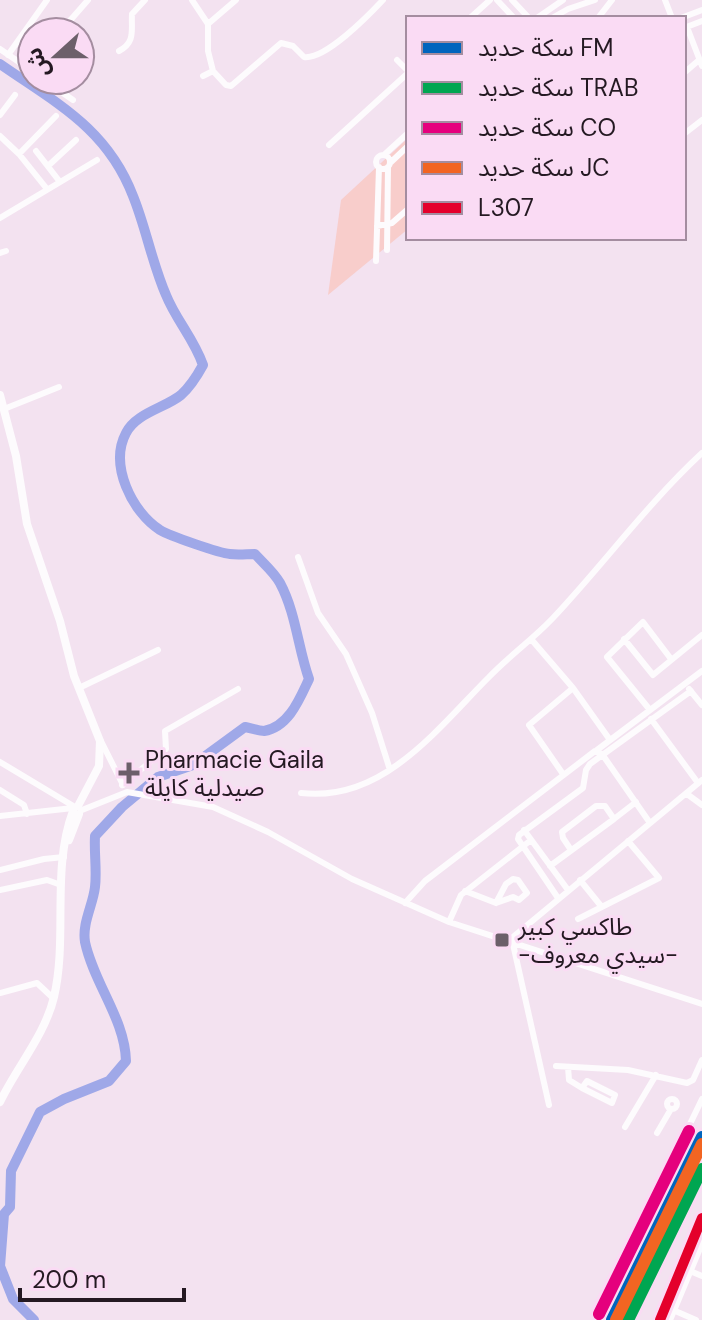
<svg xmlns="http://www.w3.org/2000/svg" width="702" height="1320" font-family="'DM Sans','Noto Sans Arabic',sans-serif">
<rect width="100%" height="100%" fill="#f3e2f0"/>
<!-- grass -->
<path fill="#f8cdcb" d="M408,138V229L328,295L341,200Z"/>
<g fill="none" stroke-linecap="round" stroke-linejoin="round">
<!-- river -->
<path stroke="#9fa8e8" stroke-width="10" d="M0,64C56,103 107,128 133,196C146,228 152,263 166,295C176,320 194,339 203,365C197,376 191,386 181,395C165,408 136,413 126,433C109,465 132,512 160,530C170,536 219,553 230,554C238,555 247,554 255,554C263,563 274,572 280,583C296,613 298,648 309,679C300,698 289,727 264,731C259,731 250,728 245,727L193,765L158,777L122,807L95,836C94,853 97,871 95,887C93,905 82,923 85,942C94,984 125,1019 126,1061L109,1081L64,1099L40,1112L11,1171L10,1207L4,1214L0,1266L13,1299L34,1320"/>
<!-- street -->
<path stroke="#fdfbfd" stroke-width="6" d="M192,0L208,24
M497,0L514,18
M512,0L529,18
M665,0L672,18
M470,18L490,0
M537,18L563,0
M552,18L568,9L595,0
M598,18L612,0
M681,18L702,10
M687,27L702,66
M684,28L702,21
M60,32L88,0
M0,49L32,71
M119,51C136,42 131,30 132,14L145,0
M8,55L47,0
M397,60L408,71
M213,71L208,51V24L236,0
M684,73L699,60
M203,76L213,71L226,85L231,86L281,43L293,46L304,57C325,60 368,16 383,0
M44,80L73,100
M0,115L15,95
M684,134L702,120
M0,136L19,154L47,189
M329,145L408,73
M36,151L60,182
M19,154L56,116
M384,155L408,133
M376 162a7 7 0 1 1 14 0a7 7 0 1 1-14 0Z
M390,163L408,146
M48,166L76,140
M0,218L97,160
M377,226L392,223L408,209
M387,250L388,167
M0,253L6,251
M376,261L379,167
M4,409L59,387
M298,557L318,613L346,654L372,713L390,770
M531,639L573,688
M624,639L653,675L702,635
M79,688L158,650
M689,689L702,705
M650,710L607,657L643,622L671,659
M651,719L698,783
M101,741L123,785
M597,750L702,671
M0,762L75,807
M563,774L529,725L573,688L610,740
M122,785L166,749L165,731L238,689
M0,790L24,805L27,814
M301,793C336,797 368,786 397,765C431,741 460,706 489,677C509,656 532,640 552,619C603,565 647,504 702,453
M687,794L702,805
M82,810L127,792L213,807L268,832L352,879L449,922L702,1004
M0,816L73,808
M614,819L636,802
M524,830L568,890
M550,866L614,819L605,806H596L562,832L563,838L571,850
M0,870L44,859L64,857
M580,880L601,906
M0,890L47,880L61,885
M465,891L496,903L513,897L519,900L527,893L518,880L513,879L506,884L496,903
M558,898L518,839L519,835L583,788L586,770L590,764L691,691
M405,903L425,881L446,865L595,751L602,754L650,823
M578,919L659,878L628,841
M449,922L461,895L531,840
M507,942L702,780
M513,944L549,1105
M0,993L37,983L53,998
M556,1066L628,1070L687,1083L693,1080L702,1060
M568,1067L569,1080L582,1088
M587,1081L615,1095L612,1103L582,1088Z
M667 1104a5 5 0 1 1 10 0a5 5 0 1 1-10 0Z
M625,1127L656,1075
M657,1133L671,1109
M674,1157L702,1099
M690,1271L702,1276
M673,1310L696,1320"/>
<!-- secondary -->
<path stroke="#fdfbfd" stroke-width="8" d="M0,395L16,456L27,524L60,621L74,676L100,741L99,766L78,806
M69,840L79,814
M0,1102C16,1068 45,1035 54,997C68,937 51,870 73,811
M660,1320L702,1218
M669,1320L702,1241"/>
<defs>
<path id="bus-1" d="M660,1320L702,1218"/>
</defs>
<!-- bus-1 casing -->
<use href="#bus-1" stroke="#fadbf4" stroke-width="16"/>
<!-- bus-1 -->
<use href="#bus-1" stroke="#e4002b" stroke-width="10"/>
<defs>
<path id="rail-1" d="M612,1320L702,1137"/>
<path id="rail-2" d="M628,1320L702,1169"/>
<path id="rail-3" d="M599,1314L689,1131"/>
<path id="rail-4" d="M616,1320L702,1144"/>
</defs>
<!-- rail-1 casing -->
<use href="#rail-1" stroke="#fadbf4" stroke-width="18"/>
<!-- rail-2 casing -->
<use href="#rail-2" stroke="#fadbf4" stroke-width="18"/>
<!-- rail-3 casing -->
<use href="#rail-3" stroke="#fadbf4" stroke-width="18"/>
<!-- rail-4 casing -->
<use href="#rail-4" stroke="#fadbf4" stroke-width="18"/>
<!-- rail-1 -->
<use href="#rail-1" stroke="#0065bd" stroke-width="12"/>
<!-- rail-2 -->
<use href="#rail-2" stroke="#00a651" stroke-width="12"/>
<!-- rail-3 -->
<use href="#rail-3" stroke="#e5007d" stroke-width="12"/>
<!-- rail-4 -->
<use href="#rail-4" stroke="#f26522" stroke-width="12"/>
</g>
<!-- markers -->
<g fill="#6c5f6a" stroke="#fadbf4" stroke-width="3">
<path d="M125 761h8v8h8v8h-8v8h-8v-8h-8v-8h8z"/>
<rect x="494" y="932" width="16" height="16" rx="4"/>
</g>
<g text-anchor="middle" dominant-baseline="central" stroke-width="6" stroke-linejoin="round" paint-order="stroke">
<!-- poi labels -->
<g font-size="24" fill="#241922" stroke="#fadbf4" text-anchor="start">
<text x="145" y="759">Pharmacie Gaila<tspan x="145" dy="28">صيدلية كايلة</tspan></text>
<text x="518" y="926">طاكسي كبير<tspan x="518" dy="28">-سيدي معروف-</tspan></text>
</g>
</g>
<!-- legend -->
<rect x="406" y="16" width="280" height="224" fill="#fadbf4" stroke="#a48da0" stroke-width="2"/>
<rect x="422" y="42" width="40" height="12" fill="#0065bd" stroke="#a48da0" stroke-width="2"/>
<text x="478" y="56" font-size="24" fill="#241922">سكة حديد FM</text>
<rect x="422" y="82" width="40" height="12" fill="#00a651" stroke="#a48da0" stroke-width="2"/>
<text x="478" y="96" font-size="24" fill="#241922">سكة حديد TRAB</text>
<rect x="422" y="122" width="40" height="12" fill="#e5007d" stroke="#a48da0" stroke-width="2"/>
<text x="478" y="136" font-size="24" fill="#241922">سكة حديد CO</text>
<rect x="422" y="162" width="40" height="12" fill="#f26522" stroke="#a48da0" stroke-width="2"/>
<text x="478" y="176" font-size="24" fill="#241922">سكة حديد JC</text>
<rect x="422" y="202" width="40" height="12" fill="#e4002b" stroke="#a48da0" stroke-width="2"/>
<text x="478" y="216" font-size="24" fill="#241922">L307</text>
<!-- north arrow -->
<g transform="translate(56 56) rotate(249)"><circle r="38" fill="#fadbf4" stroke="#a48da0" stroke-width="2"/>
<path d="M0-6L14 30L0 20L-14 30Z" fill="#6c5f6a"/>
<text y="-12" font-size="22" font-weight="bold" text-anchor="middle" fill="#241922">ش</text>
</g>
<!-- scale -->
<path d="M20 1288v12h164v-12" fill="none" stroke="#241922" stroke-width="4"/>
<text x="32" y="1288" font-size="24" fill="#241922" stroke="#fadbf4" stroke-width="6" paint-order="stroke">200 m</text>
</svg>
